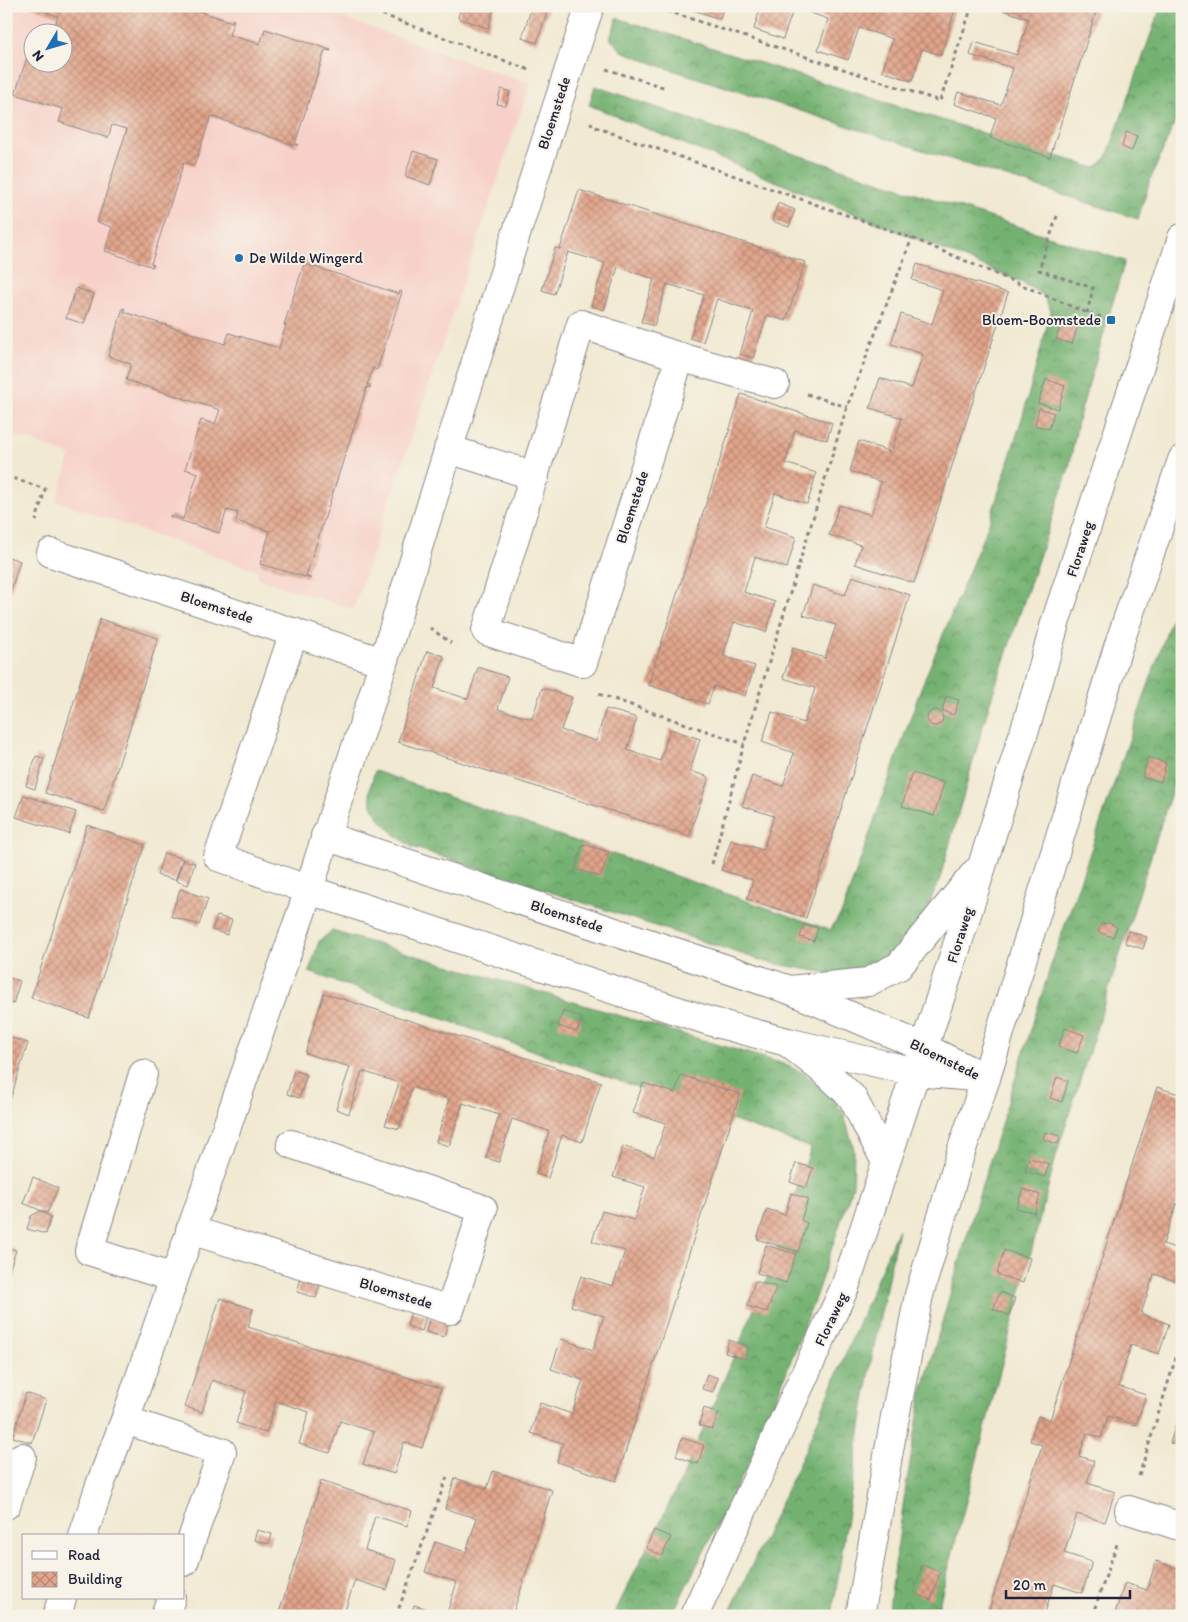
<svg xmlns="http://www.w3.org/2000/svg" width="1188" height="1622" font-family="Itim,sans-serif">
<defs>
<pattern id="forest-crowns" width="20" height="18" patternUnits="userSpaceOnUse" patternTransform="scale(1.25)"><rect width="20" height="18" fill="#74b272"/><path d="M2 6a3 3 0 1 1 6 0M12 15a3 3 0 1 1 6 0" fill="none" stroke="#5f905f"/></pattern>
<pattern id="building-cross-hatch" width="8" height="8" patternUnits="userSpaceOnUse" patternTransform="scale(1.25)"><rect width="8" height="8" fill="#e2a58b"/><path d="M0 0l8 8M0 8l8-8" fill="none" stroke="#b78673"/></pattern>
</defs>
<rect width="100%" height="100%" fill="#f7f3e8"/>
<filter id="ink" filterUnits="userSpaceOnUse"><feTurbulence type="fractalNoise" baseFrequency=".02" numOctaves="2"/><feDisplacementMap in="SourceGraphic" scale="10" xChannelSelector="R" yChannelSelector="G"/><feConvolveMatrix kernelMatrix="1 2 1 2 8 2 1 2 1" color-interpolation-filters="sRGB"/></filter>
<filter id="wash" filterUnits="userSpaceOnUse"><feTurbulence type="fractalNoise" baseFrequency=".0096" numOctaves="4" result="noise"/><feDisplacementMap in="SourceGraphic" scale="20" xChannelSelector="R" yChannelSelector="G"/><feGaussianBlur stdDeviation="1.12" result="paint"/><feColorMatrix in="noise" values="0 0 0 0 0 0 0 0 0 0 0 0 0 0 0 0 0 1.4 0 .05"/><feComposite in="paint" operator="in"/></filter>
<g filter="url(#wash)">
<rect width="100%" height="100%" fill="#f1e9d2"/>
<!-- built -->
<path fill="#f7d1c9" fill-rule="evenodd" d="M14,6H309L530,84L353,610L257,578L258,571L56,501L71,455L6,432V30ZM32,32H62V62H32Z"/>
<!-- forest -->
<path fill="url(#forest-crowns)" stroke="#4b6a56" d="M1161,6H1182V105L1149,183L1138,219L660,66L622,51L610,39L617,18L1095,168L1107,157Z
M595,86L730,133L1125,261L1078,421L1069,468L989,705L940,878L926,912L900,948L873,966L832,974L766,962L412,847C394,834 372,819 370,794C369,787 373,778 375,771L830,930L842,912L921,688L989,523L1023,415L1051,311L1043,295L1019,281L589,105Z
M1182,588V758L1057,1153L936,1616H888L905,1492L923,1388L977,1201L1052,962Z
M332,931L781,1063L804,1073L828,1093L843,1112L854,1149L853,1185L816,1295L759,1443L671,1616H613L682,1478L766,1281L811,1148L309,972L319,941Z
M898,1229L871,1362L832,1616H728L803,1455Z"/>
<g id="blocks">
<!-- building -->
<path fill="url(#building-cross-hatch)" d="M29,6H183L232,22V19L234,20L229,35L260,44L265,29L331,50V51L325,50L295,144H298L297,146L211,116L194,166L184,162L151,264L154,265L153,267L105,251L112,227L97,222L127,129L112,125L108,138L59,122L63,109L15,94L27,57L32,59V62H44L50,65V62H62V32H53L58,16Z
M461,6H495L488,28L458,18Z
M532,6H549L537,43L522,38Z
M691,6H724L720,19L690,9Z
M761,6H956L941,55L922,49L912,81L882,71L893,39L859,28L848,60L818,50L828,19L794,7L783,39L754,29Z
M991,6H1098L1050,157L990,138L996,118L954,104L958,92L1001,105L1013,68L970,55L974,42L1017,55L1029,19Z
M501,89L510,92L506,106L497,104Z
M1126,132L1137,136L1132,151L1122,147Z
M413,151L438,159L430,185L405,176Z
M579,190L805,262L786,321L767,315L753,358L740,354L753,311L717,299L703,342L690,338L704,295L667,284L654,326L641,322L654,279L618,267L604,310L591,306L605,263L568,252L554,294L542,290L555,248L560,249Z
M778,203L795,210L789,227L772,221Z
M305,261H307L306,264L399,294L400,291L402,292L377,370L373,368L367,385H370V388L367,387L306,576L312,579L260,564L270,531L236,521L238,513L227,510L219,533L170,517V515L183,519L198,473L185,469L201,420L215,424L220,410L126,380L131,364L108,356L123,308L125,309L124,312L225,344L229,333L279,348L286,325H284Z
M917,264L1008,293L914,583L855,564L861,545L829,535L839,505L871,515L876,499L881,482L850,471L859,441L891,452L902,418L870,408L880,378L912,388L923,354L891,344L896,328L901,314L932,324L943,290L912,280Z
M76,288L94,294L84,324L66,318Z
M1062,320L1078,325L1072,344L1056,339Z
M1046,379L1065,386L1058,409L1038,403Z
M741,394L832,423L827,440L795,430L785,463L816,473L812,489L807,504L775,493L764,527L796,537L787,568L755,557L744,592L775,602L771,617L766,632L734,622L723,656L755,666L745,696L714,686L708,704L648,685Z
M1039,408L1054,413L1049,429L1035,425Z
M6,556L20,561L7,603H6Z
M852,576L910,595L806,918L747,899L753,880L721,870L731,840L763,850L774,816L742,806L752,776L783,786L794,753L762,742L772,712L804,723L815,688L783,678L793,648L825,658L836,625L803,615L813,585L845,595Z
M100,619L158,638L104,811L45,793Z
M427,651L444,656L434,688L468,699L478,667L508,677L498,709L514,714L532,719L542,688L572,697L561,730L596,741L606,709L621,713L637,718L627,750L660,761L670,729L700,739L690,771L709,777L689,836L398,742Z
M946,696L959,700L954,715L942,711Z
M927 718a8 8 0 1 1 16 0a8 8 0 1 1-16 0Z
M36,756L44,758L35,789L26,786Z
M1148,757L1166,763L1161,782L1142,777Z
M912,773L944,783L934,816L902,806Z
M24,795L76,812L69,834L16,817Z
M87,825L145,845L89,1018L31,998Z
M583,844L609,852L601,877L575,869Z
M164,853L183,859L175,880L157,875Z
M183,860L195,863L188,885L176,881Z
M180,889L208,899L199,925L171,916Z
M217,916L232,920L227,935L212,930Z
M1109,923L1117,927L1113,937L1098,932L1101,924Z
M804,924L818,928L814,941L800,937Z
M1128,931L1147,937L1143,949L1125,943Z
M6,977L20,981L13,1004L6,1001Z
M324,993L601,1082L582,1142L562,1135L548,1178L536,1174L549,1131L512,1119L499,1162L486,1158L499,1115L463,1103L449,1146L436,1142L449,1099L412,1087L399,1129L385,1125L399,1083L362,1071L349,1114L336,1109L350,1067L305,1053Z
M563,1011L582,1018L577,1032L558,1026Z
M1065,1028L1084,1035L1077,1053L1058,1047Z
M6,1036L28,1043L7,1110H6Z
M294,1070L307,1075L299,1098L287,1094Z
M681,1075L740,1094L616,1481L557,1462L563,1443L531,1433L540,1403L572,1414L583,1380L551,1369L561,1339L593,1350L604,1316L571,1306L581,1276L613,1286L625,1251L592,1241L602,1211L634,1220L645,1187L613,1177L623,1146L654,1157L666,1123L633,1113L643,1083L675,1093Z
M1057,1077L1068,1081L1062,1102L1050,1098Z
M1157,1087L1182,1095V1205L1177,1203L1163,1244L1182,1250V1283L1154,1274L1141,1314L1169,1324L1159,1354L1131,1345L1118,1386L1146,1395L1136,1425L1108,1416L1101,1438L1087,1433L1079,1456L1094,1461L1087,1483L1115,1492L1105,1522L1077,1514L1064,1553L1092,1562L1082,1593L1054,1584L1044,1616H987L1042,1445L1030,1441L1038,1416L1050,1420Z
M1045,1132L1060,1136L1058,1144L1043,1139Z
M1029,1158L1049,1164L1045,1177L1025,1171Z
M796,1163L813,1168L806,1188L790,1182Z
M33,1177L58,1188L47,1213L23,1203Z
M1023,1189L1040,1195L1035,1213L1016,1208Z
M791,1193L808,1199L801,1220L807,1223L798,1252L757,1239L767,1209L785,1215Z
M40,1211L51,1217L46,1234L27,1229L31,1216Z
M766,1245L796,1254L786,1283L757,1273Z
M6,1247L16,1250L7,1277H6Z
M1004,1250L1030,1258L1023,1283L997,1274Z
M301,1278L320,1284L316,1298L297,1292Z
M755,1281L776,1287L767,1312L747,1306Z
M1000,1292L1015,1298L1009,1315L993,1309Z
M220,1298L253,1309L248,1327L441,1388L422,1448L404,1442L394,1474L363,1464L374,1432L340,1421L330,1453L299,1444L309,1412L276,1401L266,1433L250,1428L236,1423L246,1391L212,1380L202,1412L185,1407Z
M411,1311L426,1316L422,1331L407,1326Z
M430,1317L448,1323L444,1337L426,1332Z
M729,1340L749,1347L745,1359L725,1353Z
M707,1374L718,1378L713,1392L702,1389Z
M26,1393L46,1400L32,1443L13,1437Z
M704,1408L719,1413L712,1430L699,1425Z
M1181,1408H1182V1447L1170,1443Z
M682,1438L704,1445L698,1464L676,1456Z
M493,1471L552,1490L532,1555L512,1616H446L457,1582L425,1572L430,1556L435,1542L466,1552L477,1518L445,1509L455,1478L487,1489Z
M321,1481L412,1511L407,1526L375,1516L365,1550L396,1560L387,1590L355,1580L344,1613L350,1616H278Z
M257,1530L272,1534L269,1544L254,1540Z
M654,1530L671,1537L662,1556L646,1548Z
M1156,1561L1182,1570V1585L1177,1599L1182,1601V1616H1114L1125,1583L1147,1590Z
M922,1565L940,1572L931,1600L914,1593Z
M414,1605L445,1615V1616H411Z"/>
</g>
</g>
<g filter="url(#ink)">
<use href="#blocks" fill-opacity="0" stroke="#8a8686" stroke-width="1"/>
<g fill="none" stroke-linecap="round" stroke-linejoin="round">
<defs>
<path id="minor" d="M680,357L583,663L486,631L581,324L680,357L775,384
M448,449L535,476
M51,553L383,662
M294,632L218,857L309,890L709,1021L787,1042L916,1072L986,1078
M325,836L790,990L923,1047L971,1071
M143,1074L89,1251L174,1278
M190,1230L450,1310L483,1209L291,1144
M125,1420L222,1452L184,1562
M6,1505L22,1457
M1129,1510L1182,1527
M83,1536L100,1485L125,1420L309,890C332,813 361,737 384,660C418,545 454,431 490,317C523,213 555,109 590,6
M57,1616L62,1598
M165,1616L171,1598"/>
<path id="major" d="M790,990L868,982L899,966L975,873
M787,1042L829,1075L852,1097L886,1162
M694,1616L845,1287L950,968L1030,713L1056,620L1182,238
M860,1616L894,1422L919,1295L960,1155L986,1078L1118,647L1182,460"/>
</defs>
<!-- minor casing -->
<use href="#minor" stroke="#8a8686" stroke-width="30"/>
<!-- major casing -->
<use href="#major" stroke="#8a8686" stroke-width="30"/>
<!-- path -->
<path stroke="#8a8686" stroke-width="3" stroke-dasharray="4 4" stroke-linecap="butt" d="M360,6L532,71
M652,6L940,101L972,6
M606,69L666,88
M591,122L592,126L912,238L1087,313L1111,320
M1057,216L1039,270L1093,288L1087,313
M807,394L847,407
M6,476L45,489L36,521
M430,628L451,643
M599,694L744,744
M712,864L744,744L847,407L912,238
M1139,1476L1182,1338
M396,1616L448,1474
M1092,1616L1117,1544"/>
<!-- minor -->
<use href="#minor" stroke="#fff" stroke-width="28"/>
<!-- major -->
<use href="#major" stroke="#fff" stroke-width="28"/>
</g>
</g>
<!-- markers -->
<g fill="#1f6fb2" stroke="#f7f3e8" stroke-width="2">
<circle cx="239" cy="258" r="5"/>
<rect x="1106" y="315" width="10" height="10" rx="2.5"/>
</g>
<g text-anchor="middle" dominant-baseline="central" stroke-width="4" stroke-linejoin="round" paint-order="stroke">
<!-- street labels -->
<g font-size="15" fill="#22223b" stroke="#f7f3e8">
<text transform="translate(554 113) rotate(-72)">Bloemstede</text>
<text transform="translate(632 507) rotate(-72)">Bloemstede</text>
<text transform="translate(1080 549) rotate(-72)">Floraweg</text>
<text transform="translate(217 607) rotate(18)">Bloemstede</text>
<text transform="translate(567 916) rotate(18)">Bloemstede</text>
<text transform="translate(960 935) rotate(-73)">Floraweg</text>
<text transform="translate(945 1059) rotate(26)">Bloemstede</text>
<text transform="translate(396 1293) rotate(17)">Bloemstede</text>
<text transform="translate(831 1319) rotate(-65)">Floraweg</text>
</g>
<!-- poi labels -->
<g font-size="15" fill="#22223b" stroke="#f7f3e8" text-anchor="start">
<text x="249" y="258">De Wilde Wingerd</text>
<text x="1101" y="320" text-anchor="end">Bloem-Boomstede</text>
</g>
</g>
<!-- margin -->
<rect width="1188" height="1622" fill="none" stroke="#f7f3e8" stroke-width="25"/>
<!-- legend -->
<rect x="22" y="1534" width="162" height="65" fill="#f7f3e8" stroke="#a29fa3"/>
<rect x="32" y="1551" width="25" height="8" fill="#ffffff" stroke="#a29fa3"/>
<text x="68" y="1560" font-size="15" fill="#22223b">Road</text>
<rect x="32" y="1572" width="25" height="15" fill="url(#building-cross-hatch)" stroke="#a29fa3"/>
<text x="68" y="1584" font-size="15" fill="#22223b">Building</text>
<!-- north arrow -->
<g transform="translate(48 48) rotate(232)"><circle r="24" fill="#f7f3e8" stroke="#a29fa3"/>
<path d="M0-4L9 19L0 12L-9 19Z" fill="#1f6fb2"/>
<text y="-8" font-size="14" font-weight="bold" text-anchor="middle" fill="#22223b">N</text>
</g>
<!-- scale -->
<path d="M1006 1590v8h124v-8" fill="none" stroke="#22223b" stroke-width="2.5"/>
<text x="1013" y="1590" font-size="15" fill="#22223b" stroke="#f7f3e8" stroke-width="4" paint-order="stroke">20 m</text>
</svg>
